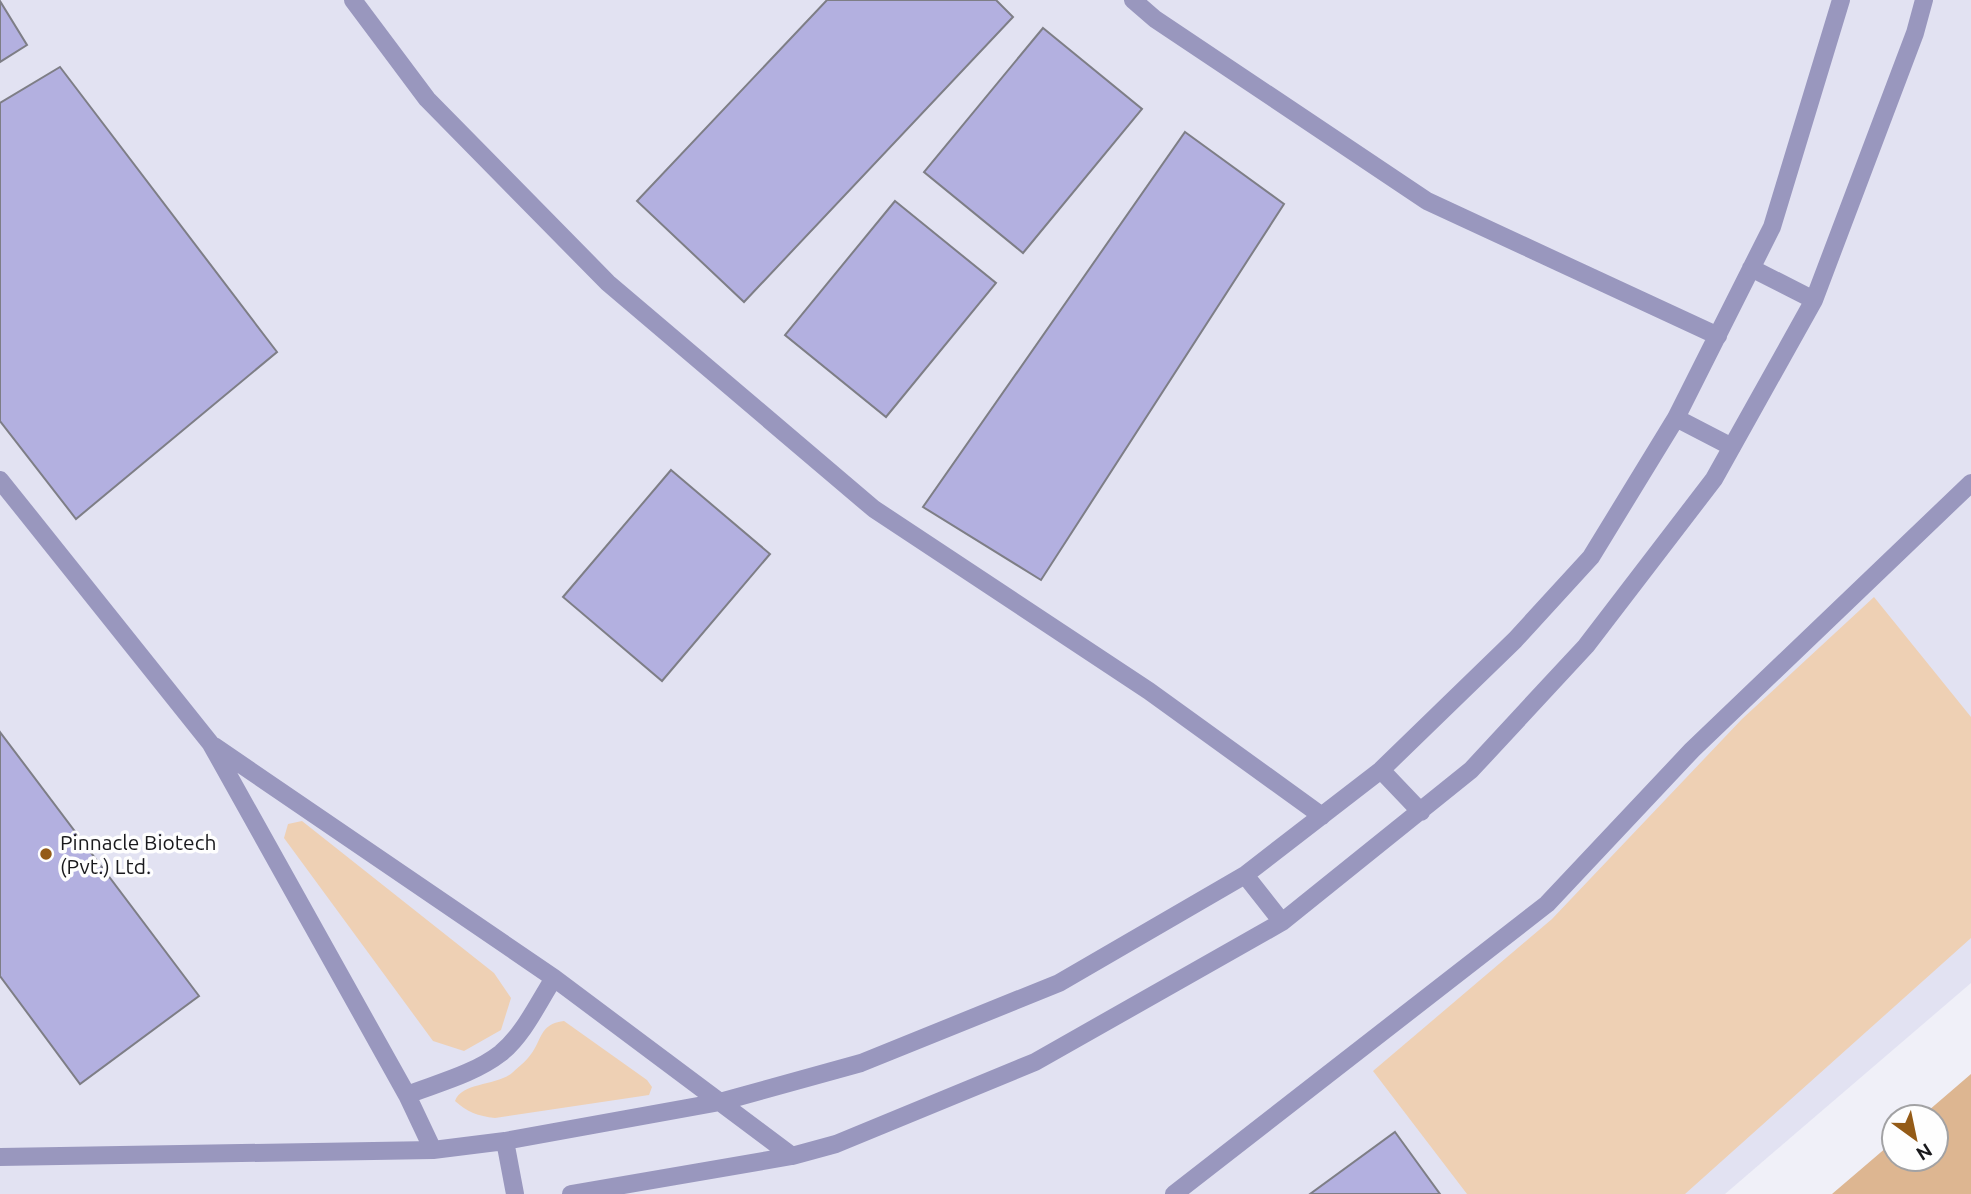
<svg xmlns="http://www.w3.org/2000/svg" width="1971" height="1194" font-family="Ubuntu,sans-serif">
<rect width="100%" height="100%" fill="#f0f0f8"/>
<!-- built -->
<path fill="#e2e2f2" d="M0,0H1971V983L1725,1194H0Z"/>
<!-- green -->
<path fill="#eed0b4" d="M1874,597L1971,717V938L1685,1194H1467L1373,1071L1552,919L1742,719Z
M302,821L494,973L511,998L501,1030L464,1051L433,1041L284,838L288,824Z
M564,1021L647,1080L652,1087L649,1095L495,1118C478,1116 467,1112 455,1101C462,1082 496,1086 512,1073C517,1068 524,1063 528,1058C543,1041 538,1024 564,1021Z"/>
<!-- water -->
<path fill="#ddb691" d="M1971,1074V1194H1832L1894,1141V1159H1936V1117H1921Z"/>
<!-- building -->
<path fill="#b3b0e0" stroke="#7e7e86" stroke-width="2" d="M827,0H996L1013,17L744,302L637,201Z
M0,1L27,45L0,62Z
M1043,28L1142,109L1023,253L924,172Z
M60,67L277,352L76,519L0,421V103Z
M1185,132L1284,204L1041,580L923,507Z
M895,201L996,283L886,417L785,335Z
M671,470L770,554L662,681L563,597Z
M0,732L199,996L80,1084L0,976Z
M1395,1132L1440,1194H1310Z"/>
<g fill="none" stroke-linecap="round" stroke-linejoin="round">
<!-- minor -->
<path stroke="#9997be" stroke-width="18" d="M353,0L427,99L608,283L874,509L1149,691L1322,816
M1133,0L1155,19L1427,201L1718,336
M1751,268L1814,300
M1676,418L1732,447
M0,480L211,744L407,1095L433,1150
M214,746L554,978L792,1156
M1381,770L1421,812
M1245,875L1282,922
M407,1095C438,1083 474,1074 501,1053C524,1034 538,1003 554,978
M505,1141L515,1194
M0,1157L433,1150L505,1141L720,1102L861,1063L1059,983L1245,875L1381,770L1515,640L1591,557L1676,418L1772,227L1841,0
M571,1194L792,1156L836,1144L1035,1062L1282,922L1471,770L1586,646L1714,479L1814,300L1915,33L1924,0
M1174,1194L1547,904L1692,750L1971,483"/>
</g>
<!-- markers -->
<circle fill="#945b17" stroke="#fefefe" stroke-width="2.5" cx="46" cy="854" r="7"/>
<g text-anchor="middle" dominant-baseline="central" stroke-width="7" stroke-linejoin="round" paint-order="stroke">
<!-- poi labels -->
<g font-size="21" fill="#19191c" stroke="#fefefe" text-anchor="start">
<text x="60" y="842">Pinnacle Biotech<tspan x="60" dy="24">(Pvt.) Ltd.</tspan></text>
</g>
</g>
<!-- north arrow -->
<g transform="translate(1915 1138) rotate(147)"><circle r="33" fill="#fefefe" stroke="#a2a2a4" stroke-width="2"/>
<path d="M0-5L12 26L0 18L-12 26Z" fill="#945b17"/>
<text y="-10" font-size="19" font-weight="bold" text-anchor="middle" fill="#19191c">N</text>
</g>
</svg>
